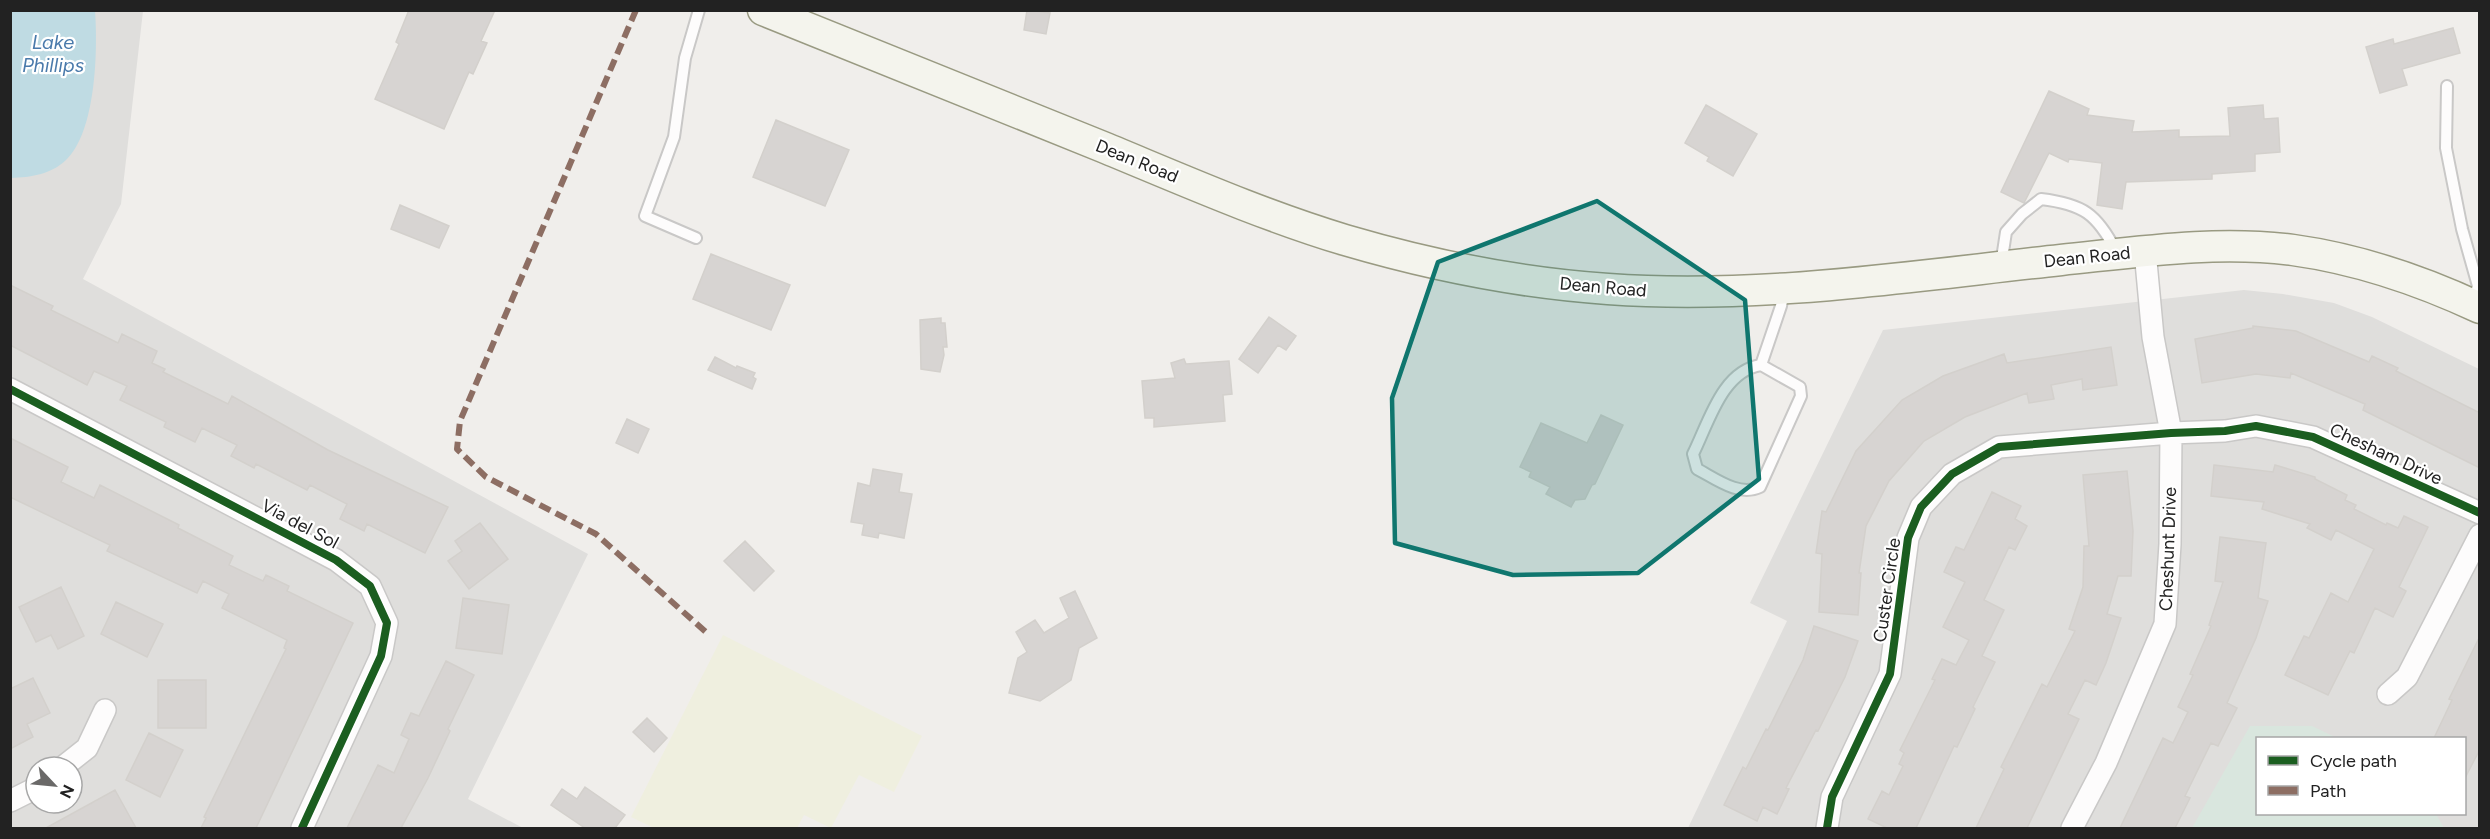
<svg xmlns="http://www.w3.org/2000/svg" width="2490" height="839" font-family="Figtree,sans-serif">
<rect width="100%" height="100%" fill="#f0eeeb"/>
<!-- residential -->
<path fill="#dfdedc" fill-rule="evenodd" d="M10,11H143L121,204L83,279L588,554L468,799L523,828H11ZM36,767H72V803H36Z
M2244,290L2283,294L2334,303L2372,317L2479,369V828H1688L1787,621L1750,603L1883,330ZM2258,738H2464V814H2258Z"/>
<!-- farmland -->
<path fill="#efefdf" d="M723,635L922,736L894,792L859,775L831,828L804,815L797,828H654L631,817Z"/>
<!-- wetland -->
<path fill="#d9e6de" d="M2250,726H2312L2337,738H2258V814H2436L2444,828H2192Z"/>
<!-- water -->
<path fill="#bfdbe3" d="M11,10L95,11C98,50 96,132 66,160C50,175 31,177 11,178Z"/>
<!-- building -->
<path fill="#d7d4d2" stroke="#d3d0cc" stroke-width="1.5" d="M409,10H495L481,41L487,43L473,74L469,72L444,129L375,99L399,44L396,42Z
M1027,10L1050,13L1046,34L1024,30Z
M2453,28L2460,53L2402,69L2407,85L2380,93L2366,47L2393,39L2394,44Z
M2049,91L2089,109L2087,115L2134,121L2132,132L2179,130V137L2230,136L2228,108L2263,105L2264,119L2278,118L2280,152L2255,154V171L2212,174V179L2126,182L2122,209L2097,205L2102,163L2069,159L2068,162L2049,153L2024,203L2001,192Z
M1706,105L1757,134L1733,176L1707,161L1709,157L1685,143Z
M776,120L849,150L825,206L753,177Z
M400,205L449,226L439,248L391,229Z
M711,254L790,285L771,330L693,299Z
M10,285L53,306L51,310L118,343L122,334L157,351L152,363L165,369L163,372L228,404L232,396L328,450L448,507L425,553L367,524L364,531L340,519L347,504L310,485L307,490L256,464L254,468L231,456L237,445L202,428L195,442L164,427L166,422L120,400L127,386L94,371L87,385L10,345Z
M1269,317L1296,336L1286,350L1278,345L1258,373L1239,359Z
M941,318V323H945L947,347H943L944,355L940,372L921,369L920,320Z
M2253,326L2296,331L2369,362L2372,356L2398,368L2396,371L2480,413V468L2363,410L2365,404L2291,373L2290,378L2256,374L2202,383L2195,339L2253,328Z
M2111,347L2117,385L2083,390L2082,379L2051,385L2054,399L2029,403L2027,393L1965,417L1924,441L1889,481L1866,526L1859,573H1861L1858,615L1819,612L1822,554L1816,553L1822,511L1826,512L1856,451L1902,400L1943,376L2004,354L2007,363Z
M715,357L736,368L737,366L755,373L753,377L756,379L752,389L708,370Z
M1184,359L1186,364L1229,361L1232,394L1223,395L1225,421L1154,427V418H1145L1142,381L1175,378L1171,363Z
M1601,415L1623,425L1595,484L1592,485L1585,499L1575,500L1571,507L1546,494L1550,487L1529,477L1531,472L1520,467L1541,423L1587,443Z
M627,419L649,429L638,453L616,443Z
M10,438L68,467L61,482L94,498L100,485L179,525L178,528L233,556L229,565L263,581L266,575L289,586L287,591L353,623L256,828H201L206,818L204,817L286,649L284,648L287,640L222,608L229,594L203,581L197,593L107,551L110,545L10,497Z
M2214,465L2273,472L2275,465L2315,477V479L2347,495L2345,500L2356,505L2354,509L2386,525L2387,523L2398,528L2404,516L2428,527L2399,587L2406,591L2393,617L2375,608L2354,653L2350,651L2328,695L2285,675L2304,636L2309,638L2331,593L2348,602L2374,549L2336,530L2331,540L2307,528L2310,524L2262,509L2264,502L2211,496Z
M873,469L902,474L899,492L912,494L904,538L879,533L878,538L862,535L864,524L851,522L858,483L870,486Z
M2127,471L2133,531L2131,576H2118L2107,614L2121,618L2106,663L2096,685L2085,680L2068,714L2079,719L2027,828H1976L2004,769L2001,767L2042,684L2047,687L2075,631L2069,629L2083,587L2084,546H2089L2083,475Z
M1992,492L2021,506L2015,519L2027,526L2015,550L2009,547L1984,600L2004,610L1982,656L1995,662L1973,707L1975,709L1957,747L1954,746L1916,828H1887L1868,819L1882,791L1889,795L1903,766L1899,764L1904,753L1900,750L1935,680L1932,679L1942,659L1956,665L1969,640L1943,627L1965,582L1944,572L1956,547L1964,550Z
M480,523L508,559L469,589L448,561L462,551L455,541Z
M2220,537L2266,543L2258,598L2268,601L2256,638L2227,703L2237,708L2218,746L2211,743L2185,796L2190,798L2175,828H2120L2163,738L2173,743L2188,712L2178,707L2193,675L2190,674L2211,626L2209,625L2223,582L2215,581Z
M745,541L774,571L754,591L724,561Z
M61,587L84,636L58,649L51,635L36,642L19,607Z
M1075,591L1097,638L1079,648L1071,680L1040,701L1009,693L1018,658L1027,652L1016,632L1035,620L1044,633L1069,618L1060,598Z
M463,598L509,605L502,654L456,648Z
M116,602L163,624L147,657L101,634Z
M1814,626L1858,641L1845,677L1818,731L1816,730L1786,788L1789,789L1777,814L1763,807L1757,821L1724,805L1743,767L1746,769L1766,729L1768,730L1803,660Z
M2480,636V749L2464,780V738H2434L2452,700L2449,699Z
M446,661L474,675L448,729L450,731L428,778L401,828H347L378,765L394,773L409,739L401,735L411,713L419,716Z
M33,678L50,713L27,724L33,737L10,749V689Z
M158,680H206V728H158Z
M647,718L667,738L654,752L633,732Z
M149,733L183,750L160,797L126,780Z
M585,787L625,815L615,828H585L551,805L562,789L577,799Z
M115,790L136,828H46Z"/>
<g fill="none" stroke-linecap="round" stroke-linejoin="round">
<defs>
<path id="service" d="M2447,86L2446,148L2462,229L2478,286L2472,304
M696,238L645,216L674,137L685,58L699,10
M2001,265L2006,232L2022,214L2041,199C2083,204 2097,214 2116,251
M1761,365L1800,387L1801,396L1760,487C1739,497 1716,479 1697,469L1693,454C1709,422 1722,371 1761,365Z
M1761,365L1781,306L1784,291"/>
<path id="minor" d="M10,389L336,560L370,586L387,623L381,656L302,828
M2388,694L2407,677L2480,535
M63,767L87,748L105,710
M10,801L36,788
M1827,828L1832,797L1890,674L1908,538L1921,507L1952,474L1999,447L2171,433L2225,431L2256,426L2313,437L2480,513
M2072,828L2106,763L2165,624L2170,544L2171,433L2153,337L2145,251"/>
<path id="secondary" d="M763,10C877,56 990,102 1103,147C1183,180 1262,215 1345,240C1430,265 1519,283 1608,289C1759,300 1911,276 2061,260C2138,252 2216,240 2293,250C2358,259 2420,280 2480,308"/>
</defs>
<!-- service casing -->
<use href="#service" stroke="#c9c8c7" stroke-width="14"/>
<!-- minor casing -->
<use href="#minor" stroke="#c9c8c7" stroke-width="24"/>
<!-- secondary casing -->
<use href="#secondary" stroke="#999a82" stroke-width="33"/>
<!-- service -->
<use href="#service" stroke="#fdfcfc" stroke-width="10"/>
<!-- minor -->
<use href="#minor" stroke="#fdfcfc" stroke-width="21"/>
<!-- secondary -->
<use href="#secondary" stroke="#f4f4ed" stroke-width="30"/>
<!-- quiet -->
<path stroke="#8d6e63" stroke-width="6" stroke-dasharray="12 6" stroke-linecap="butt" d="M636,10L460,421L457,449L486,477L596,534L708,634"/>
<defs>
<path id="cycleway" d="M10,389L336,560L370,586L387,623L381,656L302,828
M1827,828L1832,797L1890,674L1908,538L1921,507L1952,474L1999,447L2171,433L2225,431L2256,426L2313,437L2480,513"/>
</defs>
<!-- cycleway casing -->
<use href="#cycleway" stroke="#fff" stroke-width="11"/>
<!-- cycleway -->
<use href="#cycleway" stroke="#1b5e20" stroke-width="8"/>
</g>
<!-- marked area -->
<path fill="#0f766e" fill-opacity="0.2" stroke="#0f766e" stroke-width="4.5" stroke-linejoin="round" d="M1597,201L1745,300L1759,479L1638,573L1513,575L1395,543L1392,398L1438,262Z"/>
<g text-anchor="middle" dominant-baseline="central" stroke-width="4.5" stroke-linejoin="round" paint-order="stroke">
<!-- street labels -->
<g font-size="18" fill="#222" stroke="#fff">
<text transform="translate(1137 161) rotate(22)">Dean Road</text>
<text transform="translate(2087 257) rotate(-6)">Dean Road</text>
<text transform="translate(1603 287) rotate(5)">Dean Road</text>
<text transform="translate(2386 454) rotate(25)">Chesham Drive</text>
<text transform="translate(300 524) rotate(28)">Via del Sol</text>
<text transform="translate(2168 549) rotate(-88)">Cheshunt Drive</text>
<text transform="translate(1887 590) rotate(-82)">Custer Circle</text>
</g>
<!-- water labels -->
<g font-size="20" font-style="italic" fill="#4a7aab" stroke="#fff">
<text x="53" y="42">Lake<tspan x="53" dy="23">Phillips</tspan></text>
</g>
</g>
<!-- border -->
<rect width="2490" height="839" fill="none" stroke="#222222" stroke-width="24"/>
<!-- legend -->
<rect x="2256" y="737" width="210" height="78" fill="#ffffff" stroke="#a7a7a7" stroke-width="1.5"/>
<rect x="2268" y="756" width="30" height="9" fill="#1b5e20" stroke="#a7a7a7" stroke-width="1.5"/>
<text x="2310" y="767" font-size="18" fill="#222222">Cycle path</text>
<rect x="2268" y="786" width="30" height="9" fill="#8d6e63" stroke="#a7a7a7" stroke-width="1.5"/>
<text x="2310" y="797" font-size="18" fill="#222222">Path</text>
<!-- north arrow -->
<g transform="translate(54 785) rotate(116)"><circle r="28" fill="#ffffff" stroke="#a7a7a7" stroke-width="1.5"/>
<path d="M0-4.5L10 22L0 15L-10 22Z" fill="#6a6968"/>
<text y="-9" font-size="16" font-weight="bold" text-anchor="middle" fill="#222222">N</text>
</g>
</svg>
